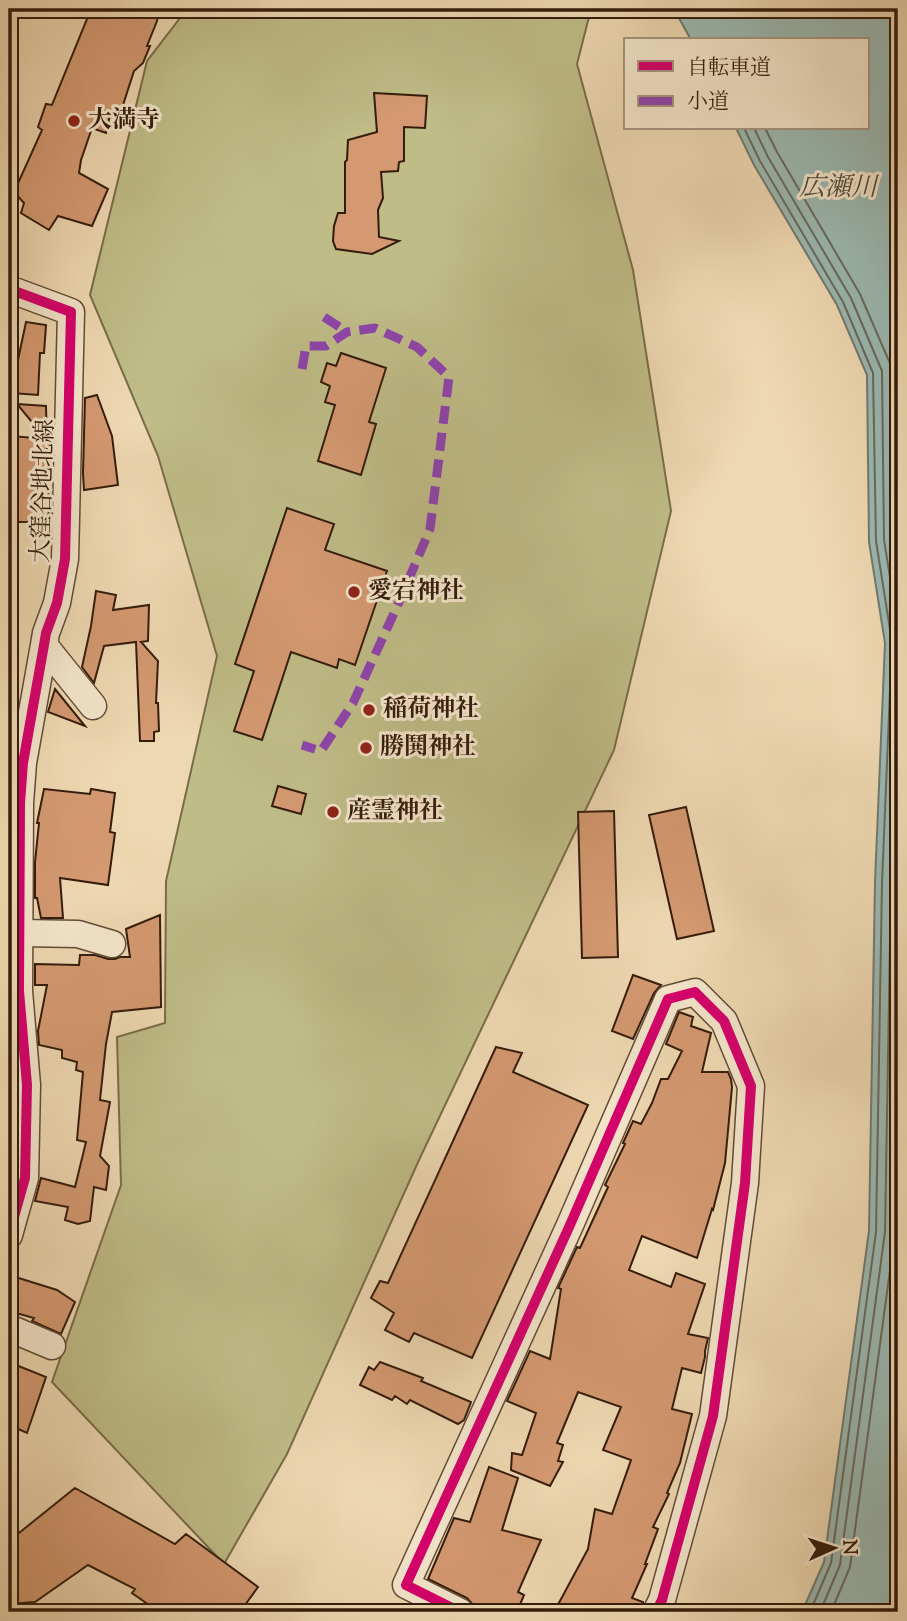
<svg xmlns="http://www.w3.org/2000/svg" width="907" height="1621" font-family="'Sorts Mill Goudy','Noto Serif JP',serif">
<rect width="100%" height="100%" fill="#eed8b1"/>
<filter id="stains"><feTurbulence type="fractalNoise" baseFrequency=".00286" numOctaves="4"/><feColorMatrix values="0 0 0 0 .2 0 0 0 0 .09 0 0 0 0 .02 0 0 0 .5 -.17"/></filter>
<radialGradient id="worn" r=".72"><stop offset=".6" stop-color="#630" stop-opacity="0"/><stop offset="1" stop-color="#630" stop-opacity=".3"/></radialGradient>
<!-- green -->
<path fill="#bfbc87" stroke="#7a6c4a" stroke-width="2" d="M187,9H591L577,64L633,270L671,511L614,750L419,1160L287,1454L224,1564L52,1382L121,1185L117,1037L165,1023L166,881L217,656L158,456L90,295L147,61Z"/>
<!-- water -->
<path fill="#9bb9b2" stroke="#727a70" stroke-width="2" d="M674,9H898V1612H802L824,1562L869,1231L875,882L885,643L869,542L867,375L837,305L754,165L736,128H867V40H691Z"/>
<g fill="none" stroke-linecap="round" stroke-linejoin="round">
<!-- shore -->
<path stroke="#686a5f" stroke-width="2" d="M744,128L760,161L843,302L873,373L876,541L892,642L882,883L876,1232L831,1563L810,1612
M754,128L768,157L851,298L882,371L884,540L898,627
M765,128L777,152L860,294L892,368L895,539L898,560
M820,1612L840,1565L885,1232L891,883L898,700
M831,1612L850,1567L895,1233L898,1064"/>
</g>
<!-- building -->
<path fill="#d49971" stroke="#341c0c" stroke-width="2" d="M91,9H159L157,21L147,46H150L143,63L134,71L122,108L110,115L106,133L92,128L81,160L79,173L108,189L92,226L58,216L49,230L21,213L24,203L14,192L42,130L38,127L46,104L52,105Z
M374,93L427,96L425,128L404,127V161L399,162L398,171L381,172L383,198L378,210L379,237L399,241L372,254L336,249L333,241L334,226L338,213H345V162L347,160L348,140L377,132Z
M26,322L46,325L44,353H40L38,395L12,393L14,360H18Z
M341,353L386,368L369,422L376,424L361,475L318,461L335,405L325,402L330,386L321,382L327,363L336,366Z
M97,395L112,436L118,485L84,490L83,473L85,398Z
M17,404L46,406L49,522H18L15,460H9V446L12,436L46,439Z
M287,508L334,524L325,550L387,571L355,665L339,659L337,668L291,652L262,740L234,731L254,671L235,664Z
M96,591L116,595L113,610L149,605L148,641L141,642L158,661L156,703H158L159,731L154,732V741H140L136,642L104,646L94,683L82,667L91,626Z
M55,689L85,726L48,712Z
M278,786L306,794L301,814L272,806Z
M44,789L90,794L91,789L115,793L110,832L115,833L108,885L60,878L63,918H41L37,898H35V862L39,823H37Z
M686,807L714,931L677,939L649,815Z
M614,811L618,957L582,958L578,812Z
M160,915L161,1007L112,1012L106,1044L100,1100L110,1102L100,1156L109,1166L106,1190L94,1187L90,1221L78,1224L65,1220L68,1207L35,1201L41,1178L75,1187L86,1142L77,1140L83,1072L76,1070L77,1062L62,1058V1050L39,1045L38,1031L47,985H35V964L79,965L80,955H95L108,959H115L120,957H130L126,929Z
M633,975L661,985L654,993L633,1039L612,1031Z
M679,1012L693,1017L691,1026L711,1033L702,1072H728L731,1079L732,1087L725,1163L713,1210L712,1209L697,1258L642,1236L629,1270L671,1287L676,1273L705,1284L688,1334L708,1338L705,1351V1357L701,1373L682,1368L672,1409L692,1414L680,1463L667,1493L669,1494L653,1527L658,1529L645,1564H647L632,1598L643,1602L640,1612H554L588,1549L595,1509L612,1514L631,1460L603,1450L621,1407L578,1392L557,1443L563,1445L558,1461L563,1462L550,1486L511,1470L512,1453L522,1455L536,1413L507,1401L530,1351L550,1359L561,1289L558,1288L577,1247L580,1248L608,1187L605,1185L625,1144L623,1143L633,1121L641,1124L652,1103L661,1079H668L682,1051L666,1044Z
M496,1047L522,1053L513,1072L588,1105L472,1358L414,1333L409,1342L385,1330L394,1313L371,1298L380,1281L388,1283Z
M9,1275L57,1290L75,1302L61,1334L32,1321L34,1318L9,1311Z
M380,1362L423,1378L421,1381L471,1402L464,1420L458,1424L410,1400L407,1404L395,1396L392,1400L360,1385L369,1367L374,1370Z
M16,1365L46,1377L27,1433L9,1425V1385Z
M489,1467L518,1478L502,1530L541,1540L518,1592L524,1595L517,1612H490L474,1606L467,1598L428,1579L454,1518L470,1522Z
M75,1488L175,1544L186,1534L258,1587L240,1612H159L132,1593L135,1589L88,1565L35,1602L9,1604V1541Z"/>
<g fill="none" stroke-linecap="round" stroke-linejoin="round">
<defs>
<path id="minor" d="M9,289L71,312L65,559L57,603L46,633L44,645L23,763L20,803L19,991L27,1085L25,1178L9,1235
M44,645L93,706
M20,933L78,934L112,944
M9,1328L52,1346
M460,1612L406,1585L570,1225L668,999L695,992L724,1021L751,1086L745,1183L713,1416L662,1600L656,1612"/>
</defs>
<!-- minor casing -->
<use href="#minor" stroke="#624b35" stroke-width="29"/>
<!-- minor -->
<use href="#minor" stroke="#f4e6cc" stroke-width="26"/>
<!-- quiet -->
<path stroke="#8e44ad" stroke-width="9" stroke-dasharray="18 9" stroke-linecap="butt" d="M324,317L347,332
M302,369L306,346H326L347,332L375,328L417,347L449,377L430,529L400,600L353,703L321,751L302,745"/>
<defs>
<path id="cycleway" d="M9,289L71,312L65,559L57,603L46,633L44,645L23,763L20,803L19,991L27,1085L25,1178L9,1235
M460,1612L406,1585L570,1225L668,999L695,992L724,1021L751,1086L745,1183L713,1416L662,1600L656,1612"/>
</defs>
<!-- cycleway casing -->
<use href="#cycleway" stroke="#f4e6cc" stroke-width="15"/>
<!-- cycleway -->
<use href="#cycleway" stroke="#d6006c" stroke-width="10"/>
</g>
<!-- markers -->
<g fill="#8f2418" stroke="#f4e6cc" stroke-width="2.5">
<circle cx="74" cy="121" r="7"/>
<circle cx="354" cy="592" r="7"/>
<circle cx="369" cy="710" r="7"/>
<circle cx="366" cy="748" r="7"/>
<circle cx="333" cy="812" r="7"/>
</g>
<g text-anchor="middle" dominant-baseline="central" stroke-width="6" stroke-linejoin="round" paint-order="stroke">
<!-- poi labels -->
<g font-size="24" font-weight="bold" fill="#341c0c" stroke="#f4e6cc" text-anchor="start">
<text x="88" y="121">大満寺</text>
<text x="368" y="592">愛宕神社</text>
<text x="383" y="710">稲荷神社</text>
<text x="380" y="748">勝鬨神社</text>
<text x="347" y="812">産霊神社</text>
</g>
<!-- street labels -->
<g font-size="24" fill="#341c0c" stroke="#f4e6cc">
<text transform="translate(44 491) rotate(-88)">大窪谷地北線</text>
</g>
<!-- water labels -->
<g font-size="26" font-style="italic" fill="#534b3e" stroke="#f4e6cc">
<text x="838" y="188">広瀬川</text>
</g>
</g>
<!-- margin -->
<rect width="907" height="1621" fill="none" stroke="#eed8b1" stroke-width="35"/>
<rect x="10" y="10" width="886" height="1600" fill="none" stroke="#341c0c" stroke-width="3.5"/>
<rect x="18" y="18" width="872" height="1586" fill="none" stroke="#341c0c" stroke-width="2"/>
<!-- legend -->
<rect x="624" y="38" width="245" height="91" fill="#f4e6cc" stroke="#a7957f" stroke-width="2"/>
<rect x="638" y="61" width="35" height="10" fill="#d6006c" stroke="#a7957f" stroke-width="2"/>
<text x="687" y="74" font-size="21" fill="#341c0c">自転車道</text>
<rect x="638" y="96" width="35" height="10" fill="#8e44ad" stroke="#a7957f" stroke-width="2"/>
<text x="687" y="108" font-size="21" fill="#341c0c">小道</text>
<!-- north arrow -->
<g transform="translate(834 1548) rotate(87)" stroke="#f4e6cc" stroke-width="5" paint-order="stroke">
<path d="M0-5L12 26L0 18L-12 26Z" fill="#341c0c"/>
<text y="-10" font-size="19" font-weight="bold" text-anchor="middle" fill="#341c0c">N</text>
</g>
<rect width="100%" height="100%" filter="url(#stains)"/>
<rect width="100%" height="100%" fill="url(#worn)"/>
</svg>
